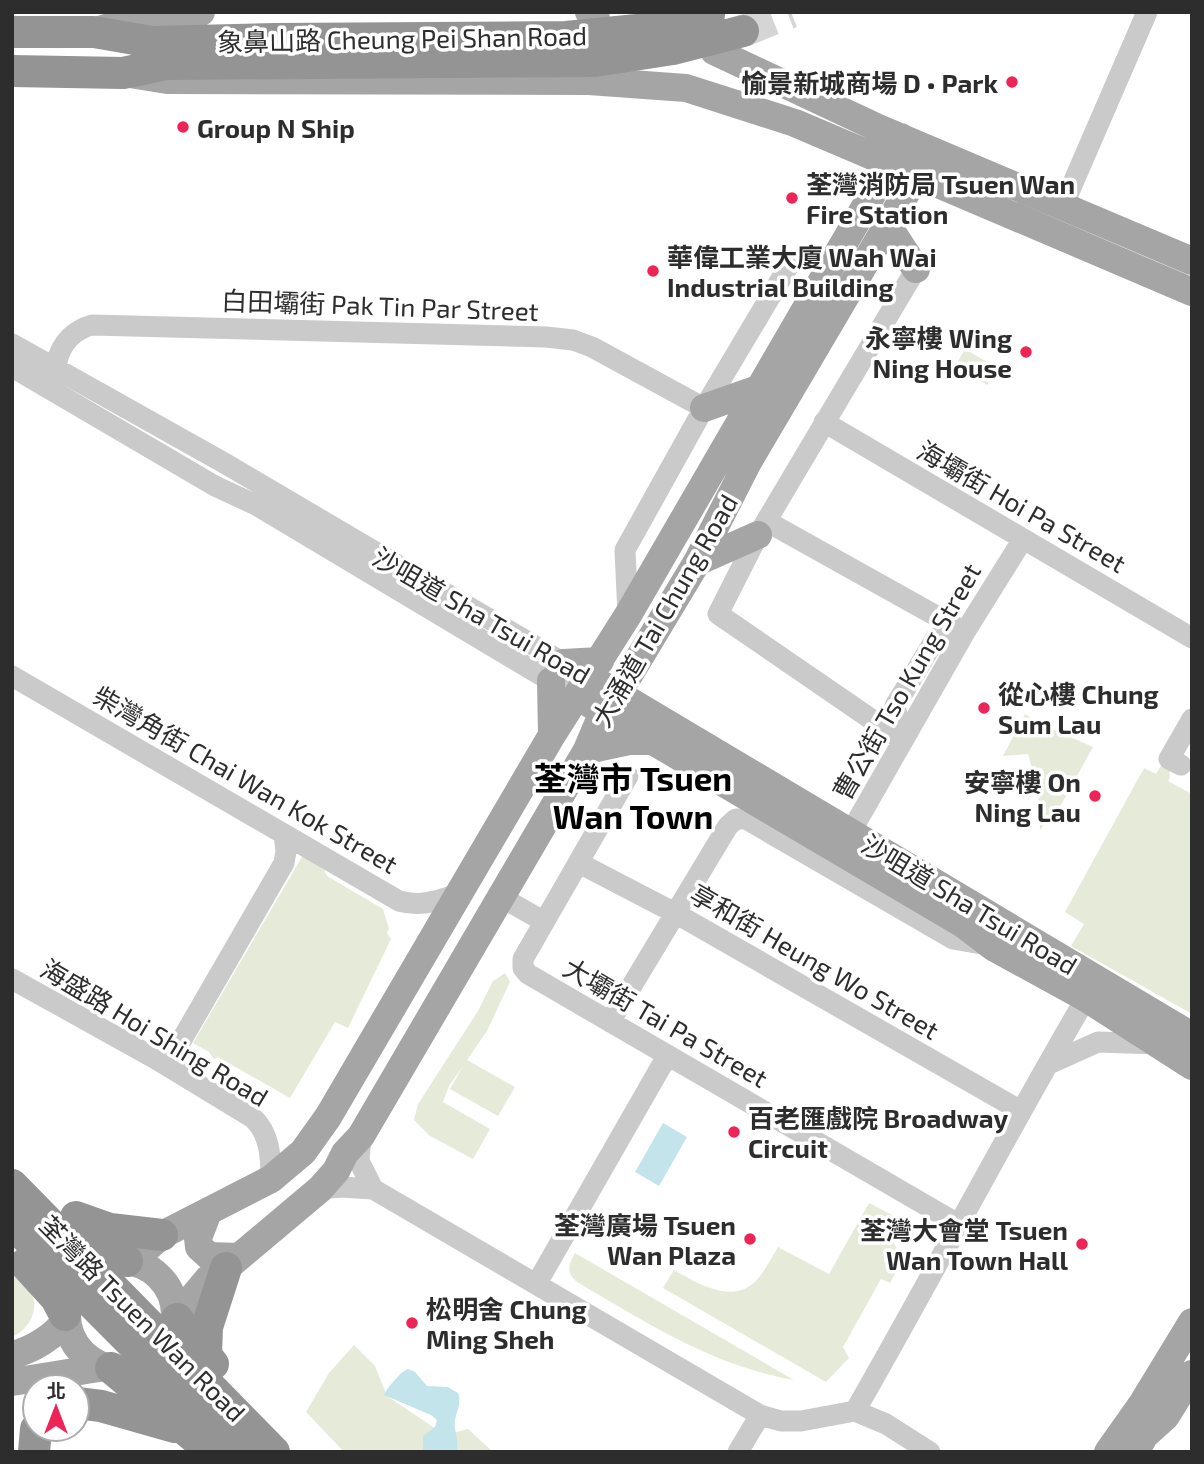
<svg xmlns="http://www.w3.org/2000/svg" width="1204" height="1464" font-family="'Exo 2','Noto Sans TC',sans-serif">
<rect width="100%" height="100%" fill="#fff"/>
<!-- green -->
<path fill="#e6ebd9" d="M965,349L997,368L987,385L955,366Z
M1025,714L1045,726L1093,747L1061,805L1040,830L1038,789L1028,754L1003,756Z
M1162,764L1169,765L1170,777L1168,781L1192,794V1014L1071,946L1084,924L1065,912L1144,768L1156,774Z
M303,855L322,865L327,876L383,909L389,929L387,933L391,939L348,1028L335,1022L290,1098L218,1057L214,1059L209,1052L193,1043Z
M505,973L510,982L487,1031L467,1060L515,1087L498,1116L450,1089L463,1066L449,1086L443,1102L490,1129L473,1159L430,1136L414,1120L418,1104L478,1011L493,981Z
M869,1203L896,1217C886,1236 892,1242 904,1257L890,1283L881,1279L843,1347L849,1358L826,1382L663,1288L674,1270C700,1285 737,1307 760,1276C767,1267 772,1257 778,1247L829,1274Z
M575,1253L794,1380C711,1365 649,1324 577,1282C566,1273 568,1265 575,1253Z
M12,1265C18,1274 28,1284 32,1294C39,1312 28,1330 12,1337Z
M354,1345L375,1366L387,1396L445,1435L468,1429L493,1452H344L306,1412L329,1373Z"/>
<!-- water -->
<path fill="#c4e4ec" d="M663,1123L687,1137L659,1186L635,1172Z
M408,1369L415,1372L427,1386L448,1387L458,1393C463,1405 453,1415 455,1428C456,1437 459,1442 456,1452H423V1436L435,1427L437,1420L431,1415L384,1395C387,1388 401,1371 408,1369Z"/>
<!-- pier -->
<path fill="#fff" d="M829,223L885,257L863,296L866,299L487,960L484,959L368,1166L305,1127L557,673L624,565Z"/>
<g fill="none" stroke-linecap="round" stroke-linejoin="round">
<!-- highway-tunnel -->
<path stroke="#d5d5d5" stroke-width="32" stroke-dasharray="32 16" stroke-linecap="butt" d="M743,31L791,12"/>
<!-- minor -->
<path stroke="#cacaca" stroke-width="21" d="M1063,206L1147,12
M12,344L226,464L574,669
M57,362C61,343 74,330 92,325L546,337L573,340L592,347L704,408
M12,367L215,486L256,505L564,689
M824,422L1192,638
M775,526L965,632
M628,615L625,550L704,408L788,267
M12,676L399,901C421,907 436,901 458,894
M903,741L718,614L758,535L916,269
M903,741L895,706L936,638L965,632
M1181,765L1169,759L1192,719
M628,776L523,959V968L528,974L958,1224
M844,844L965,632L1023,539
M579,863L675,913L1021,1111
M501,897L543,921
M12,979L156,1059L253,1118C270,1134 271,1157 271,1179
M610,1022L728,826L736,819H746L953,939L987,945
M156,1059L171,1051L181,1041L284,863L286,851L284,835
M1049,1064L1098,1042L1157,1044
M361,1136L359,1161L373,1189
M320,1189L341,1187L373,1189L760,1415L781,1421H801L855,1411L886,1424L930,1452
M537,1283L667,1056
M855,1411C934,1274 1006,1134 1086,998
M738,1452L760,1415"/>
<!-- major -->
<path stroke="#a5a5a5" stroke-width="28" d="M589,12L596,19
M94,32L150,13L201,12
M714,51L878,128L1192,261
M130,74L167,80L589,81L686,88L795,123L1192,292
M888,226L916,269
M704,408L758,389
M697,562L758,535
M563,663L600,661
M551,681L552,735
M601,684L1192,1036
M590,704L963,924L993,947L1086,998L1192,1066
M587,750L629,741H653
M208,1212L198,1238L199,1247L209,1256L239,1257
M67 1315a54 54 0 1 1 108 0a54 54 0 1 1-108 0Z
M131,1262L162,1235L271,1179L303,1152L328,1117L552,735L628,615L873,193L901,137
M177,1316L208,1279L226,1268L320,1189L336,1171L345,1153L361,1136L587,750L603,712L629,675L697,562L748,462L931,151
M12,1355C32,1350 54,1337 66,1320
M12,1382L105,1367
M1108,1452L1142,1404L1192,1322
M1135,1452L1145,1435L1166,1416L1192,1374"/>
<!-- highway -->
<path stroke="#949494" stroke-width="32" d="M12,32H94L152,42L275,39L566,37L637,30L709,15
M12,71L123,73L166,64L595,61L673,49L743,31
M12,1185L274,1452
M76,1217L110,1229L162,1235
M12,1223L240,1452
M76,1228L105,1250L127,1261
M25,1264L56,1298L65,1315
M177,1319L213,1364
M206,1355L207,1327L226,1268
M111,1368L212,1452
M77,1403L101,1406L175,1427
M34,1452L36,1429"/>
</g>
<!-- markers -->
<g fill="#ed2556" stroke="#fff" stroke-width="2.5">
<circle cx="1012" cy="82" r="7"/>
<circle cx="183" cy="127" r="7"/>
<circle cx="792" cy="198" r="7"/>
<circle cx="653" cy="271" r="7"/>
<circle cx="1026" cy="352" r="7"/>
<circle cx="984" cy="708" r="7"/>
<circle cx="1095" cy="796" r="7"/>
<circle cx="734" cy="1132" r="7"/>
<circle cx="750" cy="1239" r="7"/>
<circle cx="1082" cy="1244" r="7"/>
<circle cx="412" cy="1323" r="7"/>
</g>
<g text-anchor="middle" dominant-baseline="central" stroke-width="7" stroke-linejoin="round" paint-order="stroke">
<!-- street labels -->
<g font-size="26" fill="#2d2d2d" stroke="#fff">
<text transform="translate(402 38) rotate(-1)">象鼻山路 Cheung Pei Shan Road</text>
<text transform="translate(380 305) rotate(2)">白田壩街 Pak Tin Par Street</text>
<text transform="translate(1022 506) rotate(30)">海壩街 Hoi Pa Street</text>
<text transform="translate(664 610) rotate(-60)">大涌道 Tai Chung Road</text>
<text transform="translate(482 615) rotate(30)">沙咀道 Sha Tsui Road</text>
<text transform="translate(906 681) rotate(-60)">曹公街 Tso Kung Street</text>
<text transform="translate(246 779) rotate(30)">柴灣角街 Chai Wan Kok Street</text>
<text transform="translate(970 904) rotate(31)">沙咀道 Sha Tsui Road</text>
<text transform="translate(815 961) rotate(30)">享和街 Heung Wo Street</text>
<text transform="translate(666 1022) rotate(30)">大壩街 Tai Pa Street</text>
<text transform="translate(155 1032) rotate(31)">海盛路 Hoi Shing Road</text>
<text transform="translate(143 1318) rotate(45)">荃灣路 Tsuen Wan Road</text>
</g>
<!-- poi labels -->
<g font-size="26" font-weight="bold" fill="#2d2d2d" stroke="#fff" text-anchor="start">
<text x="998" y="82" text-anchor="end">愉景新城商場 D • Park</text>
<text x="197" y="127">Group N Ship</text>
<text x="806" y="183">荃灣消防局 Tsuen Wan<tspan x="806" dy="30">Fire Station</tspan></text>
<text x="667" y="256">華偉工業大廈 Wah Wai<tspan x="667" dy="30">Industrial Building</tspan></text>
<text x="1012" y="337" text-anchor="end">永寧樓 Wing<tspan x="1012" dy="30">Ning House</tspan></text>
<text x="998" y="693">從心樓 Chung<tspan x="998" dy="30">Sum Lau</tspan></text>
<text x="1081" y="781" text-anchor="end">安寧樓 On<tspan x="1081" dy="30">Ning Lau</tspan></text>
<text x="748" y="1117">百老匯戲院 Broadway<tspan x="748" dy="30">Circuit</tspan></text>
<text x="736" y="1224" text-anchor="end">荃灣廣場 Tsuen<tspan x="736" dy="30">Wan Plaza</tspan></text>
<text x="1068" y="1229" text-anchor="end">荃灣大會堂 Tsuen<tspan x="1068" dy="30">Wan Town Hall</tspan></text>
<text x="426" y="1308">松明舍 Chung<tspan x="426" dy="30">Ming Sheh</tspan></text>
</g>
<!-- district labels -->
<g font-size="33" font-weight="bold" fill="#000" stroke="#fff">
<text x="633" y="778">荃灣市 Tsuen<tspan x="633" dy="38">Wan Town</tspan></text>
</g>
</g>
<!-- border -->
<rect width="1204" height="1464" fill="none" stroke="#2d2d2d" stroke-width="28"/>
<!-- north arrow -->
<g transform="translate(56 1408)"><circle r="33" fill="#ffffff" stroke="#ababab" stroke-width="2"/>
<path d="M0-5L12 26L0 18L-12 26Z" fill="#ed2556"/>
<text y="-10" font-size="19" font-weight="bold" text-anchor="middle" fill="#2d2d2d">北</text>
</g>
</svg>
